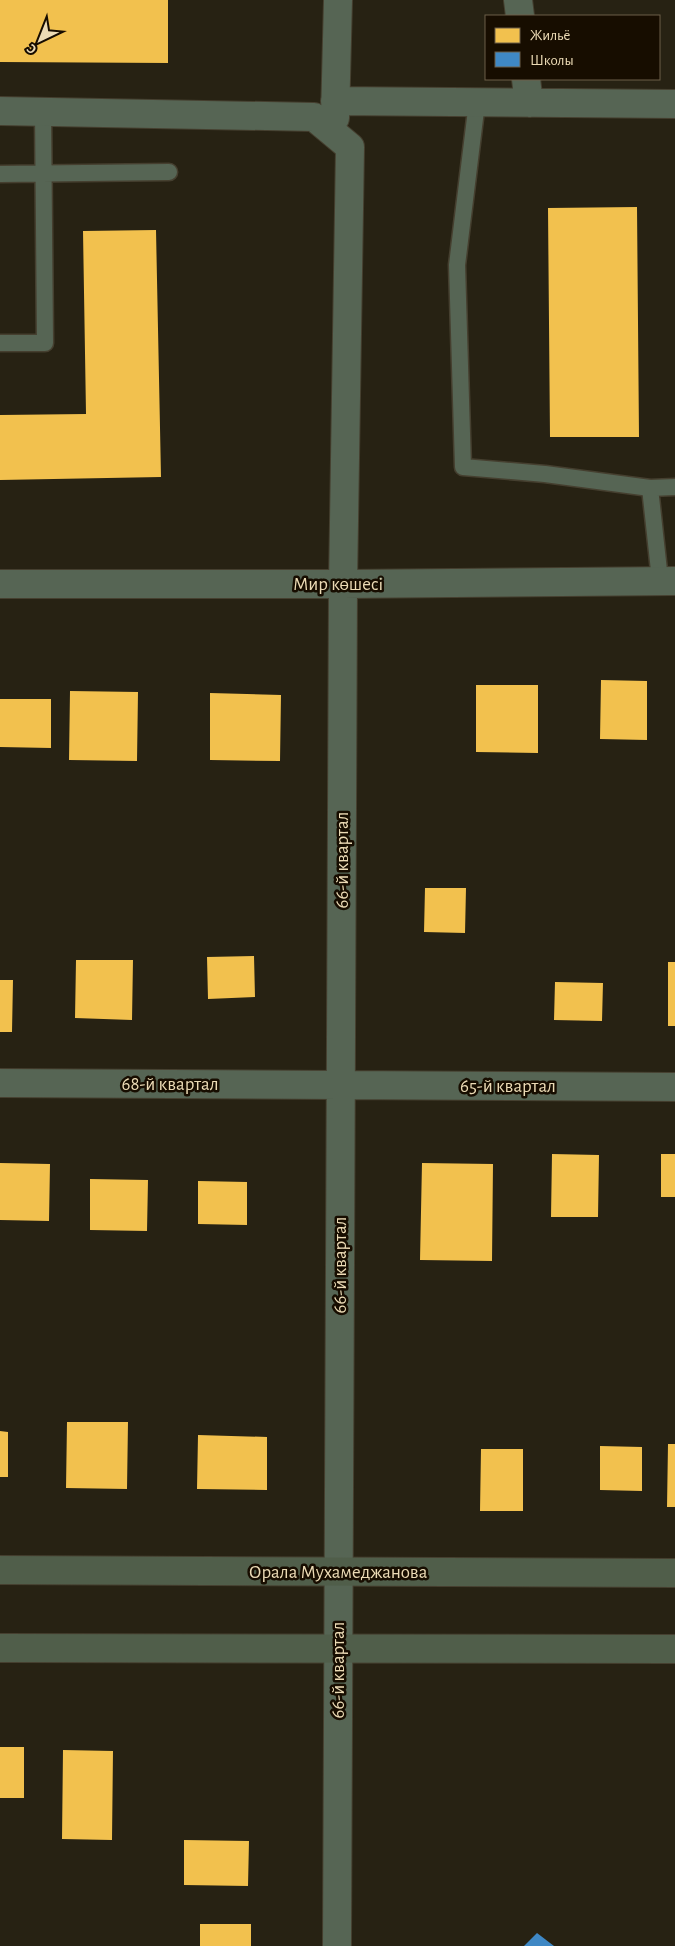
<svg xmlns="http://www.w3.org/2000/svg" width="675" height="1946" font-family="'Alegreya Sans',sans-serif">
<rect width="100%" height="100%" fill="#272213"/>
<!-- homes -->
<path fill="#f2c14e" d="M0,0H168V63L0,62Z
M637,207L639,437H550L548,208Z
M156,230L161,477L0,480V415L86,414L83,231Z
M601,680L647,681V740L600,739Z
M476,685H538V753L476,752Z
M70,691L138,692L137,761L69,760Z
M210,693L281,695L280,761L210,760Z
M0,699H51V748L0,747Z
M425,888H466L465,933L424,932Z
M254,956L255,997L208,999L207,957Z
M76,960H133L132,1020L75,1018Z
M668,962H675V1026H668Z
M0,980H13L12,1032H0Z
M555,982L603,983L602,1021L554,1020Z
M552,1154L599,1155L598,1217H551Z
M661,1154H675V1197H661Z
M0,1163L50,1164L49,1221L0,1220Z
M422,1163L493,1164L492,1261L420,1260Z
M90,1179L148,1180L147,1231L90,1230Z
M198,1181L247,1182V1225L198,1224Z
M67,1422H128L127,1489L66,1488Z
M0,1431L8,1432V1477H0Z
M198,1435L267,1437V1490L197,1489Z
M668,1444H675V1507H667Z
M600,1446L642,1447V1491L600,1490Z
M481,1449H523V1511H480Z
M0,1747H24V1798H0Z
M63,1750L113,1751L112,1840L62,1839Z
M184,1840L249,1841L248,1886L184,1885Z
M200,1924H251V1946H200Z"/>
<!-- schools -->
<path fill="#3f88c5" d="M537,1933L554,1946H524Z"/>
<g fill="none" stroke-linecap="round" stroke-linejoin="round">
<defs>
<path id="lane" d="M477,102L457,265L463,467L545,474L650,488L660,580
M0,174L169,172
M0,343H45L43,111
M650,488L675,487"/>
<path id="street" d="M518,0L520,16
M526,79L529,103
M335,101L675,104
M0,111L314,117L350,147L343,584L337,1946
M335,118L338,0
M0,584H343L675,581
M0,1083L675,1087"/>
<path id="secondary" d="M0,1570L675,1573
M0,1648L675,1649"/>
</defs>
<!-- lane casing -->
<use href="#lane" stroke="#453f2f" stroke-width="19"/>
<!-- street casing -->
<use href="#street" stroke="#453f2f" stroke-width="30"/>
<!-- secondary casing -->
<use href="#secondary" stroke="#453f2f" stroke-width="30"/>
<!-- lane -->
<use href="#lane" stroke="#566554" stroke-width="16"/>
<!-- street -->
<use href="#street" stroke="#566554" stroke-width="28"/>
<!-- secondary -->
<use href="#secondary" stroke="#505e4a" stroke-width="28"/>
</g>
<g text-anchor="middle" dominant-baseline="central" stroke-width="5" stroke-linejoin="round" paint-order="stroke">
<!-- street labels -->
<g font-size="19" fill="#ecdbb5" stroke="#170d00">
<text x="338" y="584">Мир көшесі</text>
<text transform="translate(342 860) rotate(-90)">66-й квартал</text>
<text x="170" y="1084">68-й квартал</text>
<text x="508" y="1086">65-й квартал</text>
<text transform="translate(340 1265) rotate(-90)">66-й квартал</text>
<text x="338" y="1572">Орала Мухамеджанова</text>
<text transform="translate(338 1670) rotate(-90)">66-й квартал</text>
</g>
</g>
<!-- legend -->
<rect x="485" y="15" width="175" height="65" fill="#170d00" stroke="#6c5f48"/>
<rect x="495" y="28" width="25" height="15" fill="#f2c14e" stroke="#6c5f48"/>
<text x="530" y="40" font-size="15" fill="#ecdbb5">Жильё</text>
<rect x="495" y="52" width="25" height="15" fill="#3f88c5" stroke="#6c5f48"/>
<text x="530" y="65" font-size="15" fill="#ecdbb5">Школы</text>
<!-- north arrow -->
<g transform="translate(40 40) rotate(223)" stroke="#170d00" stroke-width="4" paint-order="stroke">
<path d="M0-4L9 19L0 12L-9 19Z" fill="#ecdbb5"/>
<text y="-8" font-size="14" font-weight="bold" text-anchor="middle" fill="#ecdbb5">С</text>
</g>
</svg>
